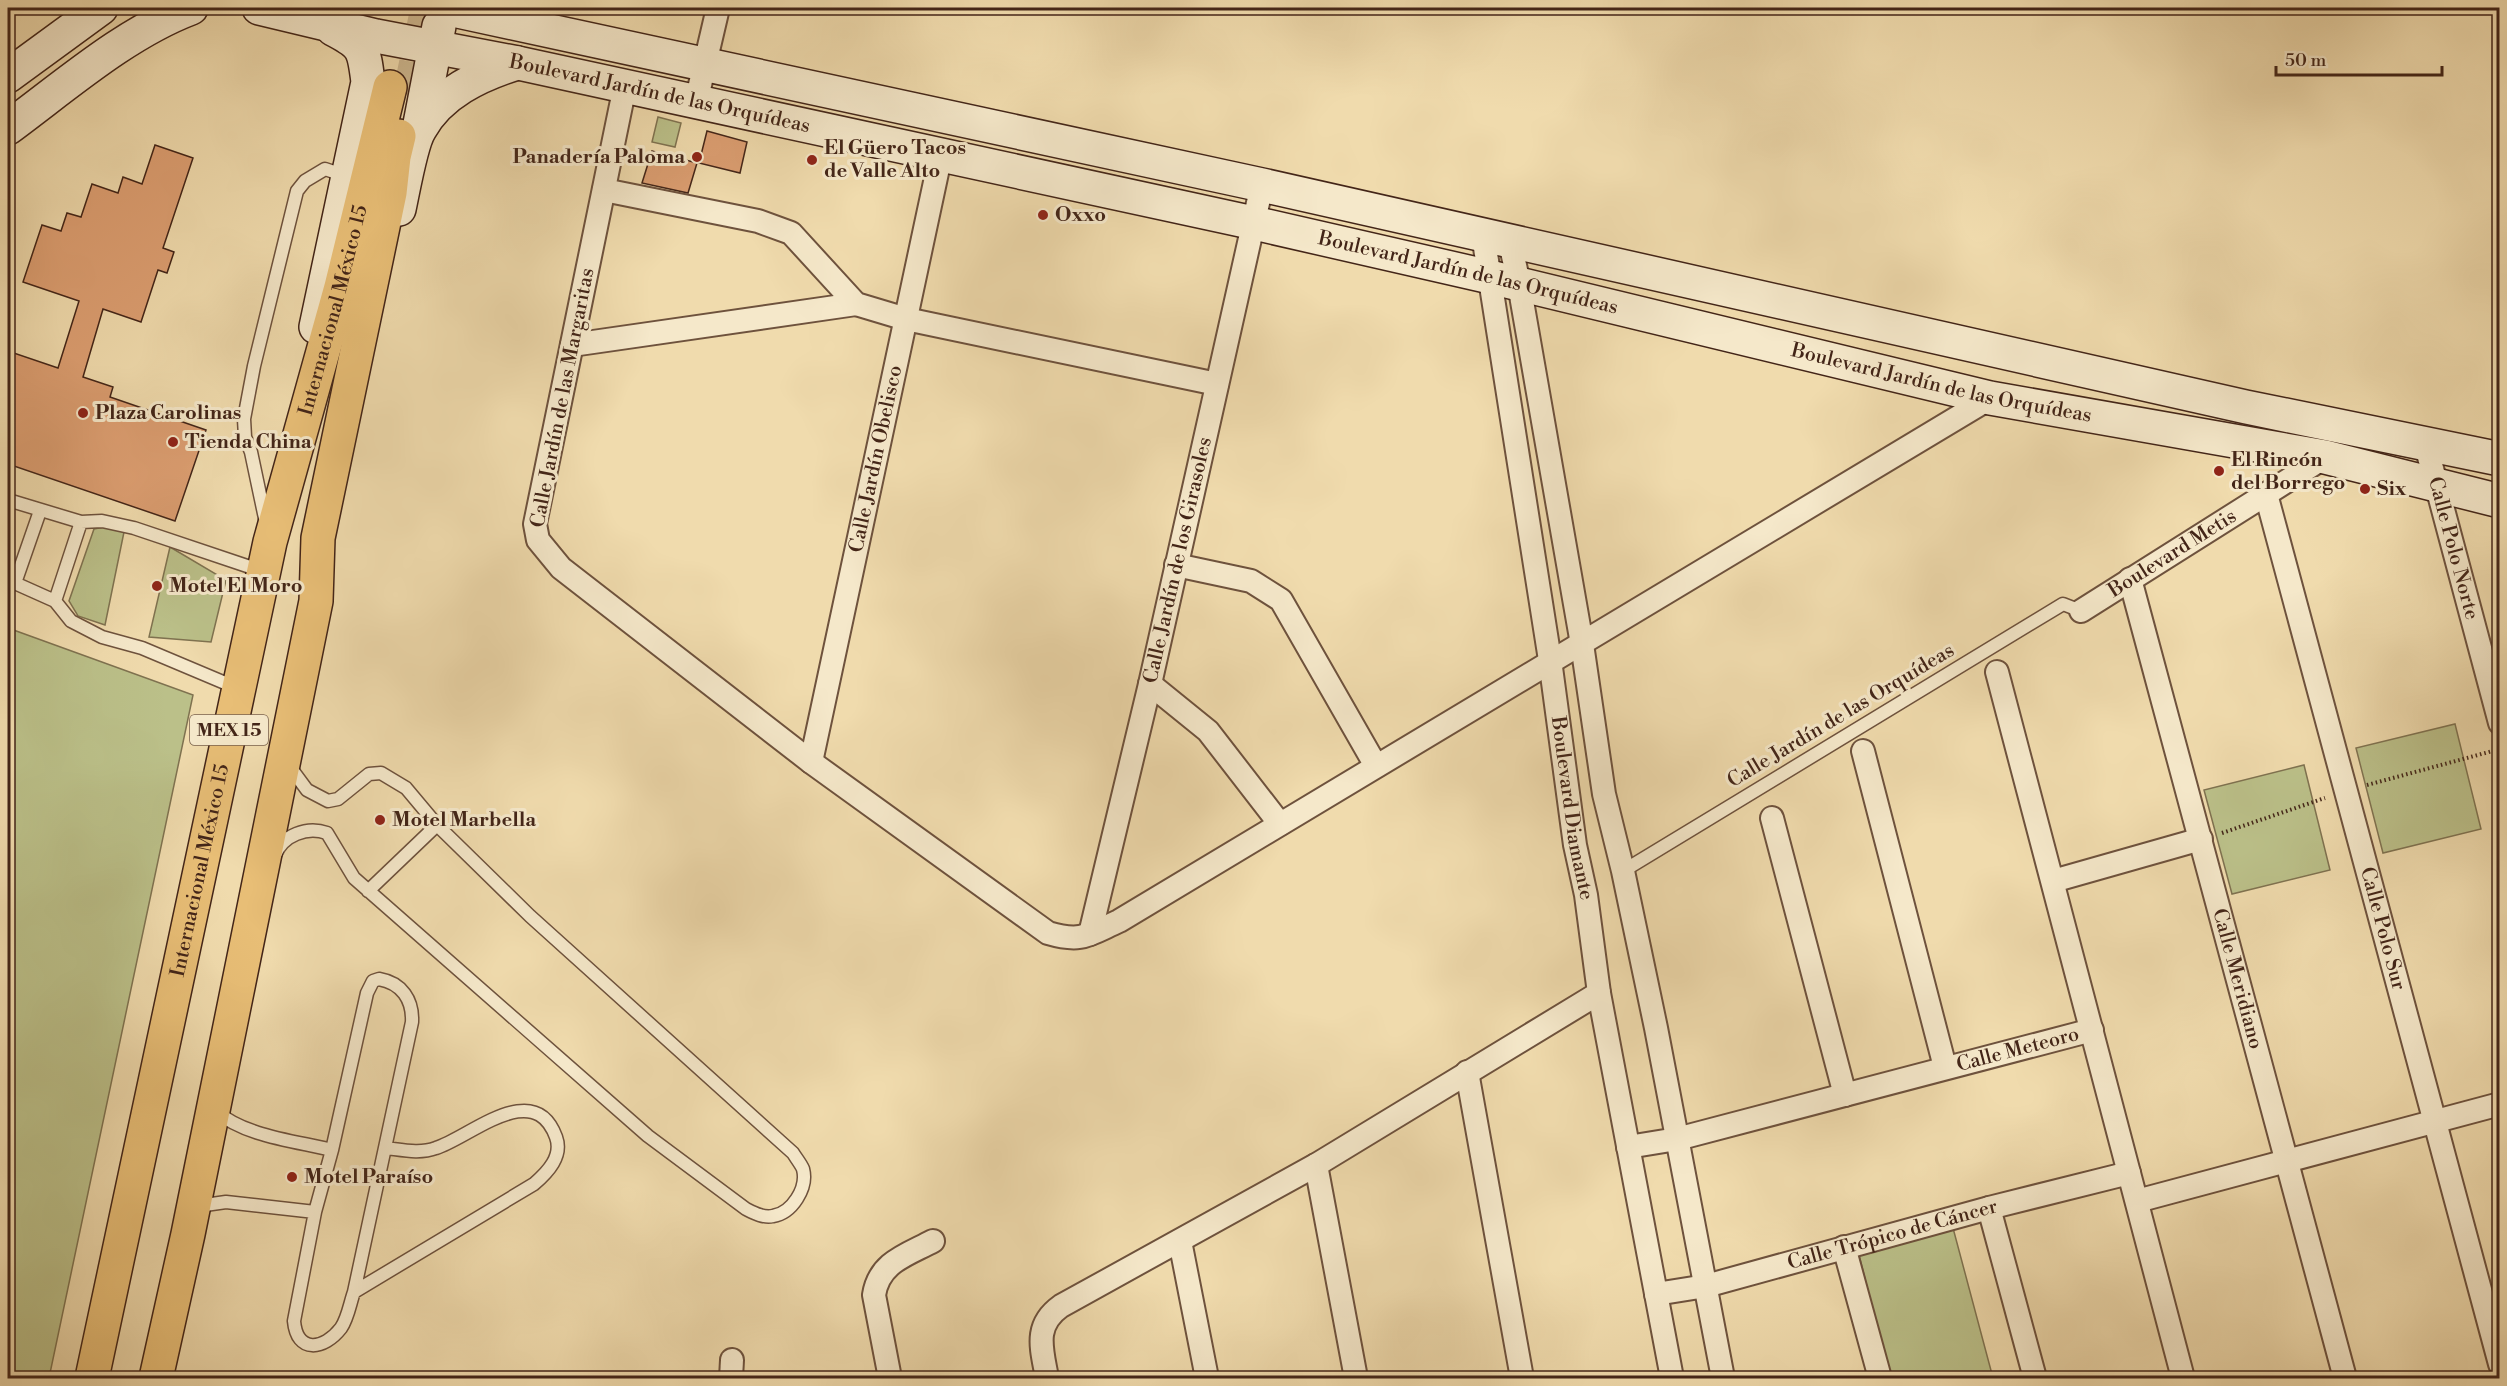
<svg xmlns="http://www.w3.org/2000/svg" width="2507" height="1386" font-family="'Libre Bodoni',serif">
<rect width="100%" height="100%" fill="#f0dbad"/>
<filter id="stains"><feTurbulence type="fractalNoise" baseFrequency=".00333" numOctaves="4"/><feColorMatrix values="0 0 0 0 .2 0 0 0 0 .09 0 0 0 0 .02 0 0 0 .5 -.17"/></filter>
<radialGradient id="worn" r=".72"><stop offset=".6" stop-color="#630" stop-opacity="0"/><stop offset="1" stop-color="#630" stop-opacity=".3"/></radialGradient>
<!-- green -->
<path fill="#bbc089" stroke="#7f7250" stroke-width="1.5" d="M658,117L681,123L675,147L652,142Z
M104,527L124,532L105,625L78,616L69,601L94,529Z
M170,547L226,580L211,642L149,637Z
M8,628L193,695L49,1378H8Z
M2455,724L2481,829L2383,853L2356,748Z
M2304,765L2330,870L2232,894L2204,790Z
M1953,1228L1993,1378H1890L1859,1255Z"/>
<!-- building -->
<path fill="#dc9e71" stroke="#432518" stroke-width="1.5" d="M707,131L747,142L740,173L699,163Z
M155,145L193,158L163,248L174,252L167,273L158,270L141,322L103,309L83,377L113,387L110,397L206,430L175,521L8,464V351L58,368L79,301L23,282L42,225L61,231L67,213L81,217L92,184L118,193L123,177L142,184Z
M652,151L697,163L688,193L642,183Z"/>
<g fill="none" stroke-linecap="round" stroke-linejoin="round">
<!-- primary-tunnel -->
<path stroke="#cdb78f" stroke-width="33" stroke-dasharray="33 16" stroke-linecap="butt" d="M409,95L427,8"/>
<defs>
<path id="lane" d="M8,500L81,522L102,521L134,528L262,571
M266,523L251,452L245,437L244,419L254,366L297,191L305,181L325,169L346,176
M8,580L55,601L71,621L102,637L142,648L237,688
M15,583L40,511
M55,601L81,522
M275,855C283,835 307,826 327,833L354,878L648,1136L746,1209C754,1213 763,1218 773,1216C792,1213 808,1188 803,1169C801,1164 796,1158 793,1153L530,916L437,825L406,788L381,773L369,774L338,799L328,801L307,790L287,763
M1623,871L2063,604L2081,611
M368,891L437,825
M379,979C402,983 413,1000 412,1022L354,1292C350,1303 348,1318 341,1328C324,1350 297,1354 294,1321L315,1212L332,1150L367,993L373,981Z
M216,1111C244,1136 295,1141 332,1150
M198,1206L226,1202L315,1212
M354,1292L534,1184C548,1172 563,1156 556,1137C534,1077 469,1138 436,1148C420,1154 403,1150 386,1148"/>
<g id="street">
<path d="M625,86L535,524L538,540L561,568L811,762L1048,933C1082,943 1088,935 1119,921L1990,398"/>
<path d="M696,102L718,8"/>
<path d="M604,190L758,221L791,233L856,304L906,319L1217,384"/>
<path id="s1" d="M1483,235L1550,660L1575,845L1586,895L1599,993L1672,1378"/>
<path d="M1510,242L1519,284L1582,644L1604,794L1623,871L1656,1028L1723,1378"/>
<path d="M572,345L856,304"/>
<path id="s2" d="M2425,442L2500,723"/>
<path id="s3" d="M2266,494L2500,1364"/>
<path d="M1176,565L1251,581L1281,600L1376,766"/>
<path id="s4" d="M2130,579L2345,1378"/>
<path id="s5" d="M2081,611L2325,457"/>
<path d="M1997,672L2183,1378"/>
<path d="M1150,684L1208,731L1280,824"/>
<path d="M1863,751L1945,1067"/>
<path id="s6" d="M811,762L941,154"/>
<path d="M1772,818L1845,1095"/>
<path d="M2053,881L2201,839"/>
<path id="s7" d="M1090,934L1150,684L1262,185"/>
<path d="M1467,1072L1522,1378"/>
<path id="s8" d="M1628,1147L1677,1139L2092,1030"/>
<path d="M1316,1165L1356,1378"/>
<path d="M2137,1201L2500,1104"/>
<path d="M1989,1208L2035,1378"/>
<path d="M1180,1241L1207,1378"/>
<path d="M1844,1247L1880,1378"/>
<path id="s9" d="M1656,1294L1706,1286L1989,1208L2129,1173"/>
<path d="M731,1378L732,1360"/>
<path d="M890,1378L874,1295C879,1262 907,1255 933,1241"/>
<path d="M1047,1378C1042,1349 1033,1326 1061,1306L1316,1165L1599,993"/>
</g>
<g id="secondary">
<path id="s10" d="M259,8L376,36L518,63L1254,223L1490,277L1990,398L2325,457L2500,501"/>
<path d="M444,8L1262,185L2246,407L2500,459"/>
<path d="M8,76L101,8"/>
<path d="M8,128C65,86 125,33 191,8"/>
<path d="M419,129L439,26"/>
<path d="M399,209C403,191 411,143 420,129C440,93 479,75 517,63"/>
<path d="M316,327L368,82C364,49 364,45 333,29"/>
</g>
<g id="primary">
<path id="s11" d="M92,1378L270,542L341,287L390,87"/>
<path d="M156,1378L188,1234L316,601L318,538L390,193L394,157L399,136"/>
</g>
</defs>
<!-- lane casing -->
<use href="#lane" stroke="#6e523d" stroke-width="15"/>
<!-- street casing -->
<use href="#street" stroke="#6e523d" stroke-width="26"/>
<!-- secondary casing -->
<use href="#secondary" stroke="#432518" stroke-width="36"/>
<!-- primary casing -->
<use href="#primary" stroke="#432518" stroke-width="36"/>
<!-- path -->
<path stroke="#432518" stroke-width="4" stroke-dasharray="1.5 3" stroke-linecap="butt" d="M2367,785L2500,749
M2222,833L2325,798"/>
<!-- lane -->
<use href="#lane" stroke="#f5e8ca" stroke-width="12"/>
<!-- street -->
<use href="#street" stroke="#f5e8ca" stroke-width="22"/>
<!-- secondary -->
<use href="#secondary" stroke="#f5e8ca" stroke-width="33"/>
<!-- primary -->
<use href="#primary" stroke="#e8be76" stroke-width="33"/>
</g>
<!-- markers -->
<g fill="#8f2418" stroke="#f5e8ca" stroke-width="2">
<circle cx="697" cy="157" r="6"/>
<circle cx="812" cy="160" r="6"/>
<circle cx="1043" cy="215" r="6"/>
<circle cx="83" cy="413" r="6"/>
<circle cx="173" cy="442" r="6"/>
<circle cx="2219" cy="471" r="6"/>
<circle cx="2365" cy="489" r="6"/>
<circle cx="157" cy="586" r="6"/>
<circle cx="380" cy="820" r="6"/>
<circle cx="292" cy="1177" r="6"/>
</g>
<g text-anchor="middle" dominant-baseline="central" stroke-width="6" stroke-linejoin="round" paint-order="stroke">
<!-- shield labels -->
<rect fill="#f5e8ca" stroke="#78604d" stroke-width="1.5" x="190" y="715" width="78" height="30" rx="4.5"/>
<g font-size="18" font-weight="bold" fill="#432518">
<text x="229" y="730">MEX 15</text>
</g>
<!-- street labels -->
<g font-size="20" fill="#432518" stroke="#f5e8ca">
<text stroke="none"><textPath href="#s10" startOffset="410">Boulevard Jardín de las Orquídeas</textPath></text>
<text stroke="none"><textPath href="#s10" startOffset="1238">Boulevard Jardín de las Orquídeas</textPath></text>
<text stroke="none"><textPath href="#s11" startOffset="1095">Internacional México 15</textPath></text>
<text stroke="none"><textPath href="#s10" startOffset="1724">Boulevard Jardín de las Orquídeas</textPath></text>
<text transform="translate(563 398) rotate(-79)">Calle Jardín de las Margaritas</text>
<text stroke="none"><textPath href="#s6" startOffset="310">Calle Jardín Obelisco</textPath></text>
<text stroke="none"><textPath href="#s2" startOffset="110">Calle Polo Norte</textPath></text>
<text stroke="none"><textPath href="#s5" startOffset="108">Boulevard Metis</textPath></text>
<text stroke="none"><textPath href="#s7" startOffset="384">Calle Jardín de los Girasoles</textPath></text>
<text transform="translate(1841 716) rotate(-31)">Calle Jardín de las Orquídeas</text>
<text stroke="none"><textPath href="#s1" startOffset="580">Boulevard Diamante</textPath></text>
<text stroke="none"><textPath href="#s11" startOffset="519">Internacional México 15</textPath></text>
<text stroke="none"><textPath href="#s3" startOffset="450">Calle Polo Sur</textPath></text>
<text stroke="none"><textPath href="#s4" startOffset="414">Calle Meridiano</textPath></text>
<text stroke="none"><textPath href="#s8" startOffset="402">Calle Meteoro</textPath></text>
<text stroke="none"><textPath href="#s9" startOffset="244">Calle Trópico de Cáncer</textPath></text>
</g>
<!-- poi labels -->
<g font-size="20" font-weight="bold" fill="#432518" stroke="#f5e8ca" text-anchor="start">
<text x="824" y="148">El Güero Tacos<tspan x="824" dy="23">de Valle Alto</tspan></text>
<text x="685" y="157" text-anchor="end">Panadería Paloma</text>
<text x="1055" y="215">Oxxo</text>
<text x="95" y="413">Plaza Carolinas</text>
<text x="185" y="442">Tienda China</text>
<text x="2231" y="460">El Rincón<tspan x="2231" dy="23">del Borrego</tspan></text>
<text x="2377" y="489">Six</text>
<text x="169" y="586">Motel El Moro</text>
<text x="392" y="820">Motel Marbella</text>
<text x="304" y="1177">Motel Paraíso</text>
</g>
</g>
<!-- margin -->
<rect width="2507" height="1386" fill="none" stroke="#f0dbad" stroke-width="30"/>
<rect x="9" y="9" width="2489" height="1368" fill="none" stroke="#432518" stroke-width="3"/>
<rect x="15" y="15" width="2477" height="1356" fill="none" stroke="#432518" stroke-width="1.5"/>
<!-- scale -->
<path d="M2276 66v9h166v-9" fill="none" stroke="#432518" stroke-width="3"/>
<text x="2285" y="66" font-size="18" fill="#432518" stroke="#f5e8ca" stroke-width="4.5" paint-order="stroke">50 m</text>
<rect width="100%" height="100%" filter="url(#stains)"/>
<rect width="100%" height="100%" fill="url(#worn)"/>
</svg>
